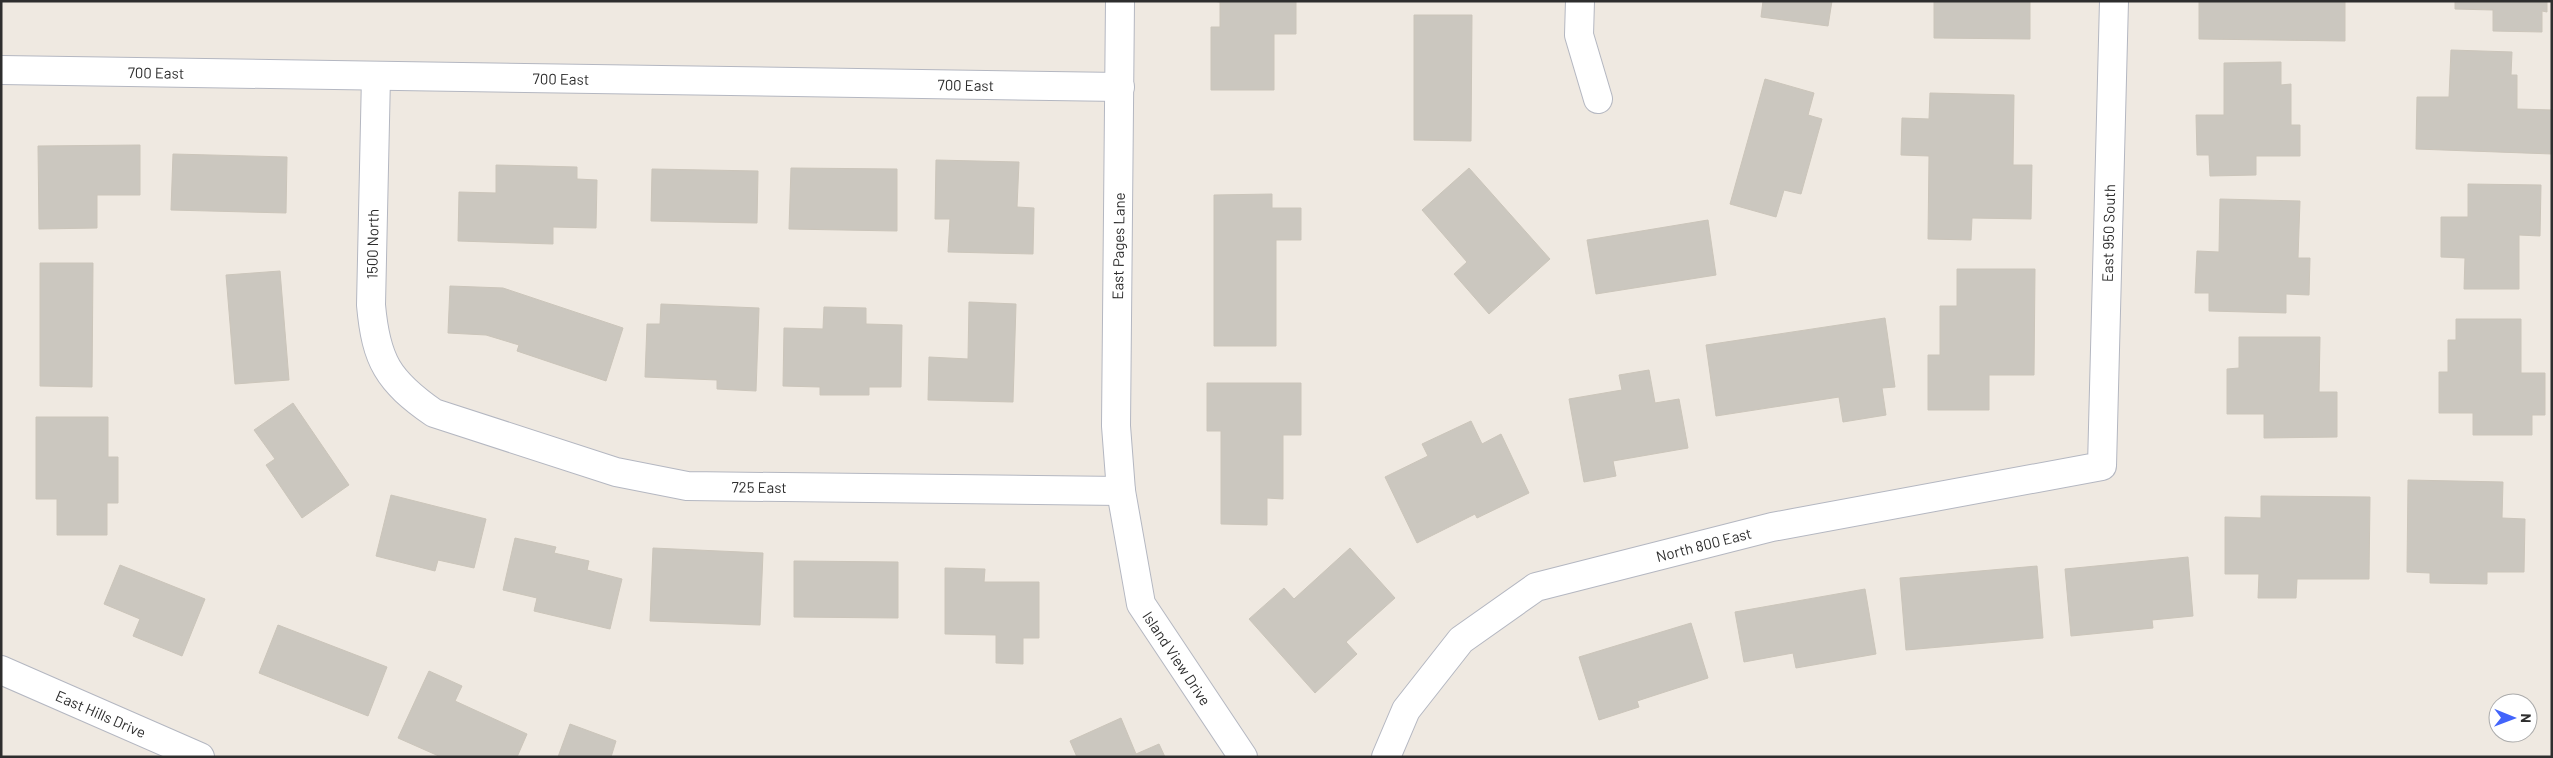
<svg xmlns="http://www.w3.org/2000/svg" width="2553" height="758" font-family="Barlow,sans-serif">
<rect width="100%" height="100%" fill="#efe9e1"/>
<!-- building -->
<path fill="#cbc7bf" stroke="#cbc5ba" d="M1296,1V34H1274V90H1211V27H1220V2L1212,1Z
M1763,1H1832L1828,26L1761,17Z
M1934,1H2030V39L1934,38Z
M2199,1H2345V41L2199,39Z
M2455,1H2547V12L2542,11V32L2493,31V10L2455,9Z
M1414,15H1472L1471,141L1414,140Z
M2451,50L2512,52L2511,75H2517V109L2552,110V154L2416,149L2417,97H2449Z
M2281,62V85L2291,84V125H2300V156H2256V175L2210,176L2209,155H2197L2196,115H2224V63Z
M1765,79L1814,93L1808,115L1822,119L1801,194L1784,190L1776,217L1730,204Z
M1930,93L2014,95L2013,165H2032L2031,219L1972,218L1971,240L1928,239L1929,156L1901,155L1902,118L1929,119Z
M140,145V195H97V228L39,229L38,146Z
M173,154L287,157L286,213L171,210Z
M936,160L1019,162L1017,207L1034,208L1033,254L948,252L950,219H935Z
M496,165L577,167V179L597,180L596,228L553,227V244L458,241L459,192L496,193Z
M791,168L897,169V231L789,229Z
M1469,168L1550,259L1489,314L1454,274L1467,262L1422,210Z
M652,169L758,171L757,223L651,221Z
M2468,184L2541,185L2540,236L2519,235V289H2464L2465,258L2441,257V217H2468Z
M1272,194V208H1301V240H1276V346H1214V195Z
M2220,199L2300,201L2298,258H2310L2309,295L2286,294V313L2209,311V293H2195L2197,251L2219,252Z
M1708,220L1716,275L1596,294L1587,240Z
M40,263H93L92,387L40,386Z
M1957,269H2035L2034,375H1989V410H1928V355H1940V306H1957Z
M280,271L289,380L235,384L226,275Z
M450,286L503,288L623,328L606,381L517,351L519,345L486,335L448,333Z
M969,302L1016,304L1013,402L928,400L929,357L968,359Z
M661,304L759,308L756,391L717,389V380L645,377L647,324H660Z
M824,307L866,308V324L902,325L901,387H869V395H820V387L783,386L784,328L823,329Z
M1885,318L1895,387L1882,388L1886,415L1843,422L1839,397L1716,416L1706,345Z
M2456,319H2521V373H2545V415H2532V435H2473V413H2439V372H2448V340H2456Z
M2239,337H2320L2319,392H2337V437L2264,438V414H2227V369L2239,368Z
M1649,370L1655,403L1679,399L1688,448L1613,461L1616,476L1584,482L1569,399L1622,390L1619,375Z
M1207,383H1301V435H1283V499L1267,498V525L1221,524V431H1207Z
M293,403L349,485L302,518L266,465L275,459L254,430Z
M36,417H108V457H118V503H107V535H57V499H36Z
M1471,421L1482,444L1501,434L1529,493L1477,518L1475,514L1417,543L1385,477L1428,456L1422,444Z
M2408,480L2503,482L2502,518L2525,519L2524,572H2487V584L2430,583V573L2407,572Z
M391,495L486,519L474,568L438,560L435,571L376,556Z
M2261,496L2370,497L2369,579H2297L2296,598H2258L2259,574H2225V517L2261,518Z
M515,538L556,547L554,553L589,561L587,570L622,579L610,629L534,611L537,598L503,590Z
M653,548L763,553L760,625L650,621Z
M1350,548L1395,598L1346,642L1357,654L1315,693L1249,619L1284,588L1294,599Z
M2188,557L2193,616L2152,620L2153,628L2071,636L2065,569Z
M794,561L898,562V618L794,617Z
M120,565L205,599L182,656L133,636L140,619L104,604Z
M2037,566L2043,638L1906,650L1900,578Z
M945,568L985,569L984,582H1039V638H1023V664L996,663V635L945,634Z
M1865,589L1876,654L1796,668L1793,653L1744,662L1735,612Z
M1691,623L1708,678L1637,701L1639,707L1599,720L1579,657Z
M278,625L387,667L368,716L259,673Z
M429,671L462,686L455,701L527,734L517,757H441L398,738Z
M1121,718L1136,754L1159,744L1165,757H1077L1070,741Z
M570,724L616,741L611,757H558Z"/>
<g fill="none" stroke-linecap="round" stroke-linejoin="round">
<defs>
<g id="street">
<path id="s1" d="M1120,1L1116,426L1121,491L1141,604L1243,757"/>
<path d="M1580,1L1579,35L1598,99"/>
<path id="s2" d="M1,70L1120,87"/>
<path id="s3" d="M376,76L371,305C376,361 388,381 434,413L616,472L687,486L1121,491"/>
<path id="s4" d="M1,670L200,757"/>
<path id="s5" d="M1386,757L1406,710L1461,640L1536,587L1772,527L2102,466L2114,1"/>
</g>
</defs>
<!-- street casing -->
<use href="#street" stroke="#b4b7c1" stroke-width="30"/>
<!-- street -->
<use href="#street" stroke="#fff" stroke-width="28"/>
</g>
<g text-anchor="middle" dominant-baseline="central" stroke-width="5" stroke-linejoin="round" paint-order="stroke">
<!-- street labels -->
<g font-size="15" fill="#2e2e2e" stroke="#fff">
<text stroke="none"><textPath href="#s2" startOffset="155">700 East</textPath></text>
<text stroke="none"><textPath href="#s2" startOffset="560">700 East</textPath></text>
<text stroke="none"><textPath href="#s2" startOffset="965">700 East</textPath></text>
<text stroke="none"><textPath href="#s5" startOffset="1044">East 950 South</textPath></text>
<text transform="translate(372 244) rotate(-89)">1500 North</text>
<text transform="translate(1118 246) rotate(-89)">East Pages Lane</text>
<text stroke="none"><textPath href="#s3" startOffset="696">725 East</textPath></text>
<text stroke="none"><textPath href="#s5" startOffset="405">North 800 East</textPath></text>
<text stroke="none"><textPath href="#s1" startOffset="670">Island View Drive</textPath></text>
<text stroke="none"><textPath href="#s4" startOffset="109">East Hills Drive</textPath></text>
</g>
</g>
<!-- border -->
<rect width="2553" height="758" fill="none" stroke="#2e2e2e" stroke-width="5"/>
<!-- north arrow -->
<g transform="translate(2513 718) rotate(91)"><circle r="24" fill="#ffffff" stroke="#ababab"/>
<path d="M0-4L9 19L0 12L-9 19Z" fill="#4264fb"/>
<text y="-8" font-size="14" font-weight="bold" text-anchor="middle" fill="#2e2e2e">N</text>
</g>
</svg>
